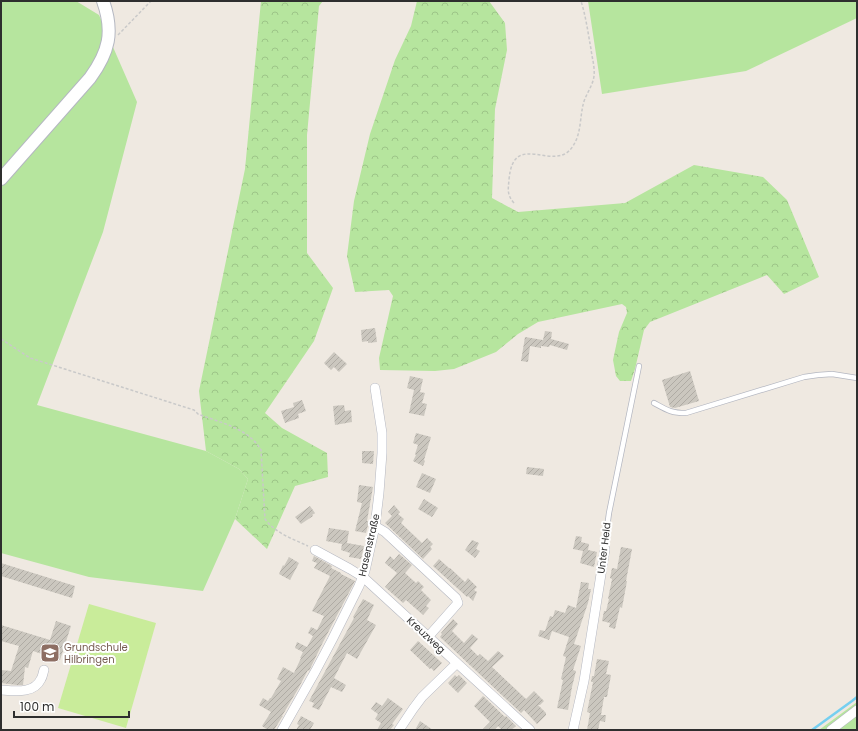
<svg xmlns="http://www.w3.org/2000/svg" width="858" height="731" font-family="Poppins,sans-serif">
<defs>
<pattern id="forest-crowns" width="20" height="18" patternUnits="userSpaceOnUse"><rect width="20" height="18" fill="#b6e59e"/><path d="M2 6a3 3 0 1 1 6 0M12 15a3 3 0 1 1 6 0" fill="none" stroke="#9dc588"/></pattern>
<pattern id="building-hatch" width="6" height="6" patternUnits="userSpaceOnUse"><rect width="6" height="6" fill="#cbc7bf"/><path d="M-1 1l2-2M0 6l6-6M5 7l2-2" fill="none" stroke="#afaba4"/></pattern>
</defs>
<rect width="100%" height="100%" fill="#efe9e1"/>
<!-- grass -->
<path fill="#b6e59e" d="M1,1H76L99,15L137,102L103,232L37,405L206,451L239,469L248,479L235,519L203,591L89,577L1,553Z
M588,1H857V18L746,71L602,94Z
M857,702V730H819Z"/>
<!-- forest -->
<path fill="url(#forest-crowns)" d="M261,1H323L319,6L307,135V253L333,288L314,341L265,413L282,428L327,453L328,477L295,486L267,549L235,519L248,479L239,469L206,451L199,391L245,169Z
M417,1H489L505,23L507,50L495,109L492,198L518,212L625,203L694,165L763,177L787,200L819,277L784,294L767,275L650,322L644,330L635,369L631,381H620L616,376L613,360L619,332L627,313L626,307L622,304L538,322L518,334L496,352L454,369L435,371L380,370L379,358L393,296L389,290L355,292L347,256L354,201L370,134L395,60L411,26Z"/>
<!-- pitch -->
<path fill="#c9ec9a" d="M89,604L156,623L126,728L58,708Z"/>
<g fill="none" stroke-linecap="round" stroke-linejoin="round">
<!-- stream -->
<path stroke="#75cff0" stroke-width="2.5" d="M812,730L852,701L857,697"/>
</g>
<!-- building -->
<path fill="url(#building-hatch)" d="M375,328L377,342L368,343V341L362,342L361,330Z
M545,331L552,332L551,339L569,344L567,350L550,345L549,347L541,346V348L530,346L528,362L521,361L525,337L543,340Z
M334,352L347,364L339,372L334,367L331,370L324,363Z
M690,371L699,401L675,408L670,407L662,380Z
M410,376L423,379L420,392L425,393L422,403L427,404L424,416L409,413L414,390L407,388Z
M302,400L306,411L298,414L299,418L285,423L281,411L294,407L293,403Z
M344,405L345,411L351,410L352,422L335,425L333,406Z
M416,433L431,437L424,460L425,461L423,466L413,461L416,455L415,454L418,445L413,443Z
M362,451H374L373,464L362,463Z
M527,467L544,469L543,476L526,474Z
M422,473L436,479L430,493L416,487Z
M359,485L373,487L367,521H369L366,533L355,531L362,503L357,502Z
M424,499L438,508L432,517L418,509Z
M394,505L400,512L398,514L404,519L401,523L422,543L427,538L433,544L430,547L432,549L423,559L385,523L392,516L388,512Z
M310,506L315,513L312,515L313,516L301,524L295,517Z
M329,528L349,531L347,543L364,546L361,559L349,557L350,553L341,550L342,544L326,541Z
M576,536L582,537L581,542L589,544L588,550L597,552L594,567L580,563L583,551L573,549Z
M472,540L479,543L476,549L480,551L475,558L465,550Z
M621,547L632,549L626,581H627L622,608L620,607L615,629L609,627L610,623L602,621L604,611H606L609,599H608L612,579L610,578L612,568L617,569Z
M399,554L412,565L405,573L416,583L418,581L424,587L421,590L431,600L426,606L429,608L423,615L406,600L403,603L385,587L397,573L385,563L390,556L394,560Z
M314,556L332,566L331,568L341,573V574L355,581L322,644L309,671L308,670L298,689L282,716H283L282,717L274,730H268L262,726L271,712L259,705L263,698L268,701L270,698H271L281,681L277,679L283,667L294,673L301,658H300L303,652L295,648L297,642L307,647L313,636L308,633L311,627L317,630L324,616L312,611L330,576L314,568L317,563L312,561Z
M289,557L299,563L290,580L279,574L283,565L284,566Z
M439,559L449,568H450L465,582L468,578L477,587L474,590L477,592L473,601L468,596L467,597L433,566Z
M1,563L75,586L72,598L1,576Z
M581,582L589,583L588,589H591L588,603L574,644L581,646L573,670L576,671L572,687L568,710L557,708L563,680L561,679L566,657L563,656L569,637L552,631L549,640L538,636L540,630L545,631L550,616L553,617L555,610L565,613L568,605L576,608Z
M363,599L374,605L367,620L376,625L357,659L347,653L334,678L346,685L342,692L331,687L319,710L312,707L314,703L309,701L354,618L353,617Z
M453,619L458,624L452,631L464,643L472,634L478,639L470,648L478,656L480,654L488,661L498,651L504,656L492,667L526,699L534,691L544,701L540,705H538L546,713V715L537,724L524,710L521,713L440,637L442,634L441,633Z
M56,621L71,626L60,660L33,651L28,668L25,667L23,685H17L1,683V670L11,671L19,646L1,641V625L50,640Z
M418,641L442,663L434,671L431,668L430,669L410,650Z
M597,659L609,661L606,674L611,675L607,697H604L601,715H606L605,722L600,721L598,730H587L590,713L587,712L593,682H591L592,676H594Z
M455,675L457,677L459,675L467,683L458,693L448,683Z
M483,696L505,717L506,716L516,726L511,730H502L498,726L494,730H482L490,722L474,706Z
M388,698L403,709L392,724L394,725L390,730H377L381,723L375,719L378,714L371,709L376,702L382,706Z
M301,716L314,723L310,730H296L299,725L297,724Z
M420,721L433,730H415Z"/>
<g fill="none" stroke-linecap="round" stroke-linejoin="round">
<defs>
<path id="lane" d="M654,403C667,410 671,413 686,413L804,377L818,375L832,374L857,378
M605,549L606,535L609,513L639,366"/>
<path id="street" d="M375,526L385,532L456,598L458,603L428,637
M315,550L350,569L363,577L530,730
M1,690C15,691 34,694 41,679C43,676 43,672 44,670
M282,730L315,672L332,640L359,586L365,571L375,526L379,493L382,453V433L375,388
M399,730L413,709L422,697L456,664
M573,730L584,681L605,549
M831,730L857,710"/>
<path id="secondary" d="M1,179L90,78C109,52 114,32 103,1"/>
</defs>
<!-- lane casing -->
<use href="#lane" stroke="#b4b7c1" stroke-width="6"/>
<!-- street casing -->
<use href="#street" stroke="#b4b7c1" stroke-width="10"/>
<!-- secondary casing -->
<use href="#secondary" stroke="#b4b7c1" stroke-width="14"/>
<!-- path -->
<path stroke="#c9c9c9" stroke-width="1.5" stroke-dasharray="3 2" stroke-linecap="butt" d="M118,35L151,1
M514,203C507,195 508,190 509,180C513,128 555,175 573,146C581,134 580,118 583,105C585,95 593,86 594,76C595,67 592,58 591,49C588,33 586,17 581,1
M1,339L30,358L194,410L198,414C221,423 248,428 261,450L265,519C275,533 293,539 308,546"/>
<!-- lane -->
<use href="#lane" stroke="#fff" stroke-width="4.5"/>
<!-- street -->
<use href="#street" stroke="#fff" stroke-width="9"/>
<!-- secondary -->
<use href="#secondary" stroke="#fff" stroke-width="12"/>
</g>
<!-- icons -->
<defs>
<symbol id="school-square" viewBox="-11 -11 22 22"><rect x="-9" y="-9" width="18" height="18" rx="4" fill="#8d6e63" stroke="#fff"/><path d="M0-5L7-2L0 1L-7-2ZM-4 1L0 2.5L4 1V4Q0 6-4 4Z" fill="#fff"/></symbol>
</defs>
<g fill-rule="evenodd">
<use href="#school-square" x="39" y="642" width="22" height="22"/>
</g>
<g text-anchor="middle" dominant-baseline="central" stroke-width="4" stroke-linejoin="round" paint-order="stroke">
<!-- street labels -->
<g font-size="10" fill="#2e2e2e" stroke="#fff">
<text transform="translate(369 545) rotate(-77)">Hasenstraße</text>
<text transform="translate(604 548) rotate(-83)">Unter Held</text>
<text transform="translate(426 635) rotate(43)">Kreuzweg</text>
</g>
<!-- education labels -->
<g font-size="10" fill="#785e54" stroke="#fff" text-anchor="start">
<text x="64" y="647">Grundschule<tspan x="64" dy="12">Hilbringen</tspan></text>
</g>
</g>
<!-- border -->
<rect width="858" height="731" fill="none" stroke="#2e2e2e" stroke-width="4"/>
<!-- scale -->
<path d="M14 711v6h115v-6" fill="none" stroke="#2e2e2e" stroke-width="2"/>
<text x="20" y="711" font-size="12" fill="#2e2e2e" stroke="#ffffff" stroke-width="3" paint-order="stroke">100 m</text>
</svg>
